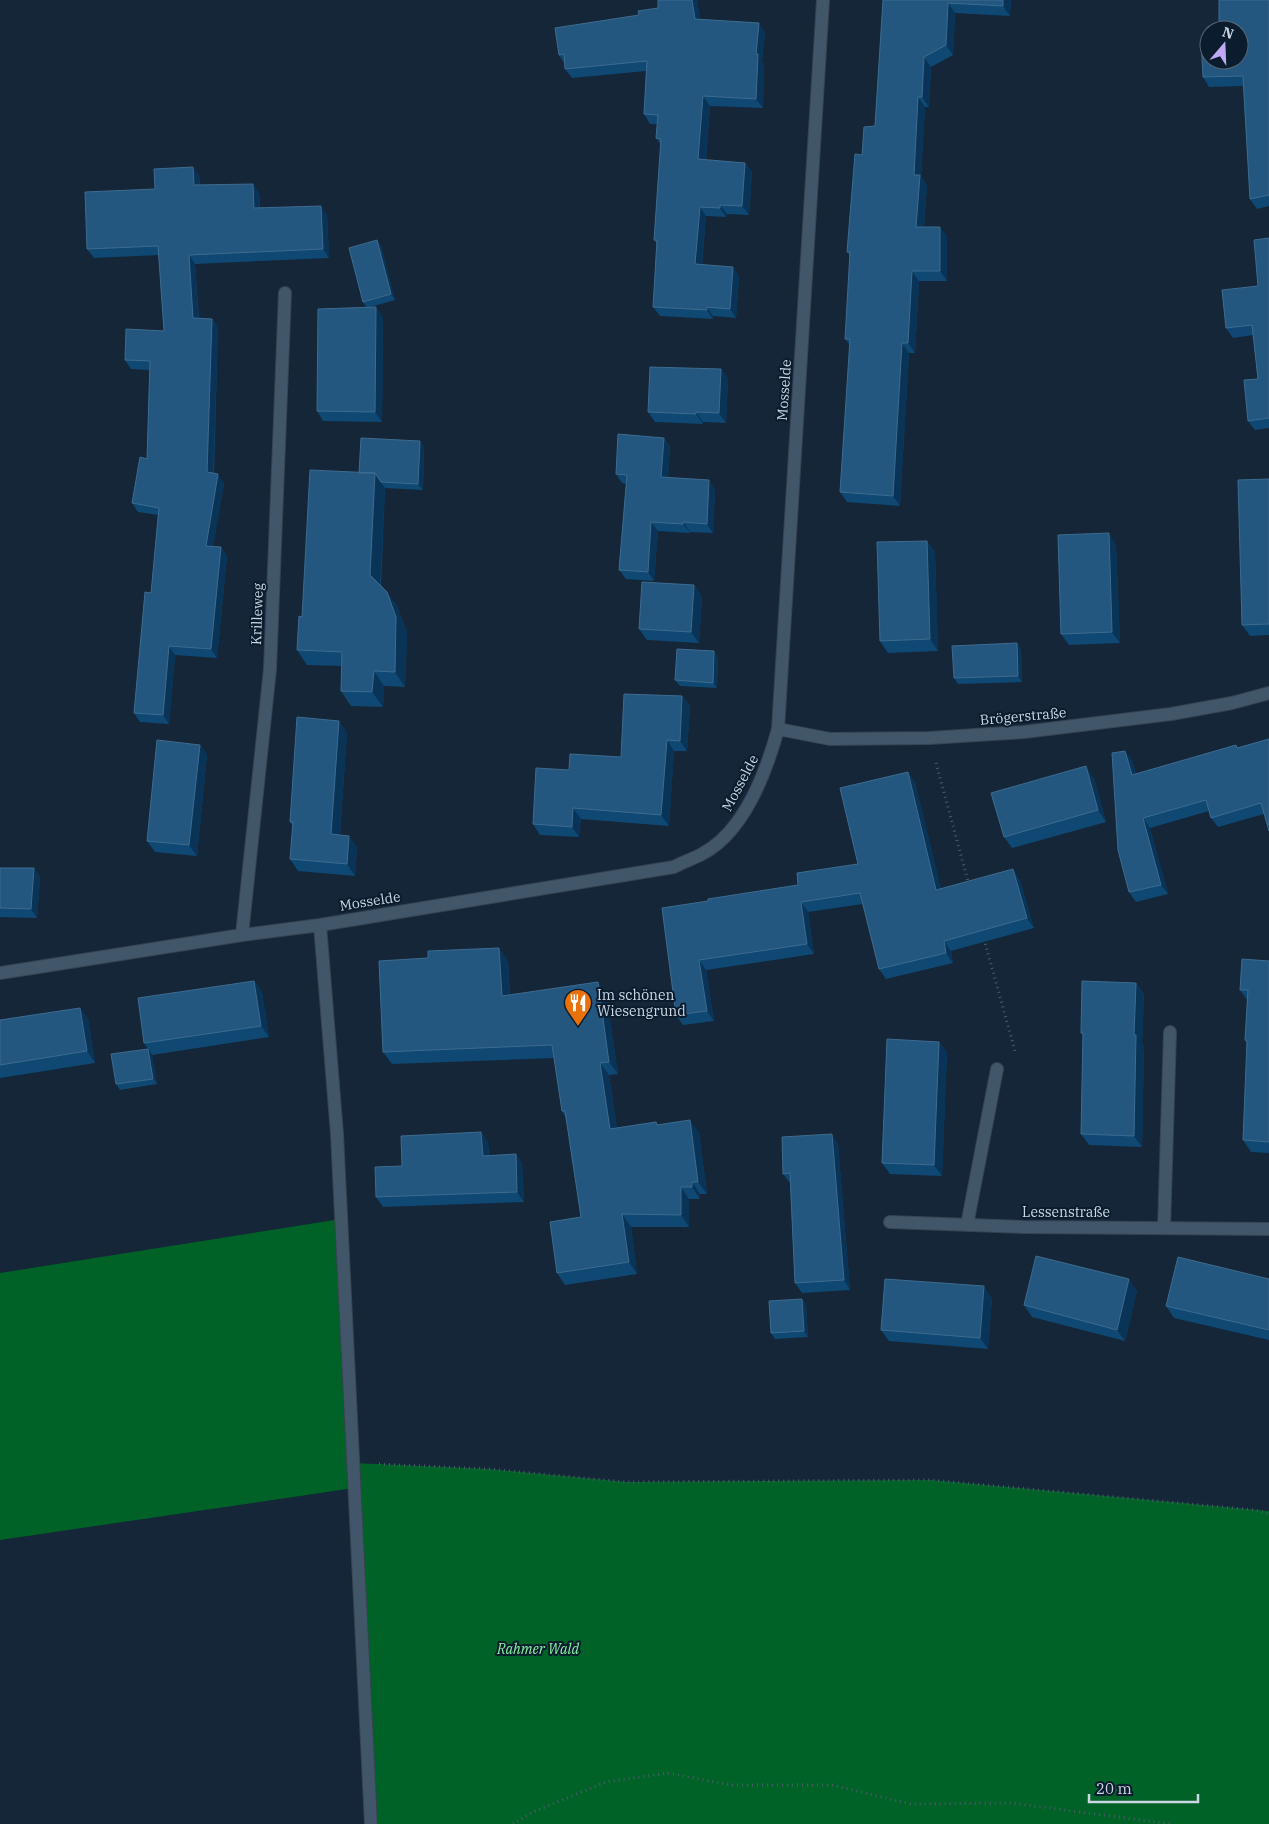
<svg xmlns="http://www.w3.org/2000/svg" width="1269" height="1824" font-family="'IBM Plex Serif',serif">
<rect width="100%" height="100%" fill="#142638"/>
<!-- forest -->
<path fill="#016228" d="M341,1219L353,1463L489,1469L626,1482L931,1480L1269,1511V1824H371L354,1488L0,1540V1273Z"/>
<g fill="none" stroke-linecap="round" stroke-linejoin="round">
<defs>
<path id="minor" d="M778,729L830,739L929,738L1024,732L1171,714L1232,703L1269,693
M320,925L337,1134L371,1824
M242,935L270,669L285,293
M0,973L242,935L320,925L674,867C683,862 693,859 702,854C744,832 766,773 778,729L823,0
M890,1222L1023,1227L1269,1229
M967,1225L997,1069
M1164,1228L1170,1032"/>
</defs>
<!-- minor casing -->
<use href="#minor" stroke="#364352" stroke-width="14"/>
<!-- path -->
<path stroke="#4b5b6b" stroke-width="3" stroke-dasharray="1 4" stroke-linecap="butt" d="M936,763L969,885
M984,939L1015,1051
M379,1464L489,1469L626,1482L931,1480L1255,1510L1269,1514
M513,1824L533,1812L606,1782L667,1773L731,1785H832L911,1804L1011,1803L1172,1824"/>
<!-- minor -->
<use href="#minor" stroke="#42566a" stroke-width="12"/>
</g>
<!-- wall -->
<path fill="#0f4873" d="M697,0L700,19L765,33L762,61L764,64L763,108L710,106L706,160L745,163L752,172L749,215L727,214L726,217L706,216L702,265L739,276L736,318L713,316V319L660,316L653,307L657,244L654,240L661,145L656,138L657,124H650L644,114L646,71L572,78L565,69V64L559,55L639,15L658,8Z
M883,0H1011L1010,16L955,13L953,55L931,67L929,107H925L921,177L927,185L924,227H940L947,237V281H919L915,353H909L900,506L847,502L840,492L850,345L845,339L850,256L847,252L862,155L875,126Z
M1269,0V206L1257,209L1250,199L1243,86L1209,87L1203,77L1209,60Z
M193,167L199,176L200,185L259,192L260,208L327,215L329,258L195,264L199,318L212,319L218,327L214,473L224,483L213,547H221L227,556L217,658L175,655L169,724L140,722L134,713L151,593L158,515L138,512L132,503L147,459L150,370L131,369L125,360L164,331L159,255L94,258L87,249L155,189Z
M1269,238V428L1255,430L1248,421L1258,379L1253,335L1233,338L1226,328L1258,286Z
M377,240L381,246L395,300L367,308L363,302Z
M383,317L382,422L323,421L317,411Z
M721,369L728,379L726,423L703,422V424L655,422L648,412Z
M664,438L670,447L668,477L715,490L713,533L690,532V533L658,531L654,581L626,579L619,570L626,484L622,483L616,474Z
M420,441L424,447L423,490L385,488L381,585L387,592L397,606L407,632L405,687L384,686L383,707L351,706L341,691L342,666L307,665L297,650L302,617L359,473Z
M1269,479V635L1250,636L1242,625Z
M927,541L935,552L938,651L888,653L880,641Z
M1116,545L1120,643L1069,645L1061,634Z
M694,585L702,597L699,643L647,640L639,629Z
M1021,649L1022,682L958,684L954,678Z
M714,651L718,657L717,688L680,686L675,680Z
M682,696L690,706L687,751H674L669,826L581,819L579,837L540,835L533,824L569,770L621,757Z
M347,732L340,835L357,847L355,876L298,871L290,859L293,826L290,822Z
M1269,739L1264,814L1218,827L1211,818L1209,811L1150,828L1168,894L1136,902L1129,892L1132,760L1136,774L1238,748Z
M200,745L207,755L197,856L155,852L147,841Z
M1094,778L1106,822L1012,848L1004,837Z
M915,782L941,889L1020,880L1034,928L951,951L953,963L886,979L879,969L863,904L808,912L814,954L706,970L714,1021L683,1025L676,1015L708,901L798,885L858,864Z
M0,868H34L40,877L37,918L0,917Z
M508,960L510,995L598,982L606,994L618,1074L609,1075L617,1128L656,1122L658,1125L699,1132L707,1194H700V1199H689V1227H631L637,1274L565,1285L557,1273L581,1217L566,1118L562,1111L554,1058L392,1064L383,1052Z
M1269,961V1153L1251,1152L1243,1140L1247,1044L1245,1040L1247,1000L1240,990Z
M254,981L262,992L269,1037L152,1055L144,1043Z
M1136,983L1144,994L1142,1043L1144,1046L1142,1147L1089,1145L1081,1134L1083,1036L1081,1033Z
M80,1008L88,1019L95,1063L0,1078V1020Z
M939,1042L947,1053L942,1176L890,1174L882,1163Z
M152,1055L157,1084L120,1090L116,1084Z
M481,1132L488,1142L489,1156L516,1154L522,1164L524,1202L383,1207L376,1197L402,1166Z
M838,1144L850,1290L802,1293L795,1283L790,1183L783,1174Z
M1269,1279V1340L1174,1318L1166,1306Z
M1137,1291L1125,1341L1032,1317L1024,1305Z
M992,1298L988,1349L889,1341L881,1330Z
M802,1299L806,1305L808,1337L775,1339L771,1333Z"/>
<!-- shaded-wall -->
<path fill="#093457" d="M692,0H697L702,28L695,19Z
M1003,0H1011L1010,16L1003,6Z
M948,3L955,13L953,55L946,45Z
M759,23L765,33L762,61L764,64L763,108L756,99V54Z
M924,57L931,67L929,107L922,97Z
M703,96L710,106L705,168L698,159Z
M918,97L925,107L921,177L927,185L923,237L916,227L914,175Z
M745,163L752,172L749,215L742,206Z
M193,167L199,176L200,194L194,185Z
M253,184L259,192L260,217L254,208Z
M720,205L727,214L726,217L720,208Z
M321,206L327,215L329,258L323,249Z
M700,207L706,216L701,273L695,264Z
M940,227L947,237V281L940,271Z
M377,240L381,246L395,300L391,294Z
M189,255L195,264L199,326L193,318Z
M733,267L739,276L736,318L730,309Z
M912,271L919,281L915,353L908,343Z
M376,307L383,317L382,422L375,412Z
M707,307L713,316V319L707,310Z
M212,319L218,327L213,481L207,472Z
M902,343L909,353L900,506L893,496Z
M721,369L728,379L726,423L719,413Z
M696,412L703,422V424L696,414Z
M664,438L670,447L668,486L661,477Z
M420,441L424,447L423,490L418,484Z
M375,473L385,488L380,589L370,575Z
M218,474L224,483L212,555L206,546Z
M709,480L715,490L713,533L707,524Z
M651,522L658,531L654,581L648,572Z
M683,522L690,532V533L683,524Z
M1109,533L1116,545L1120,643L1112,632Z
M927,541L935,552L938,651L930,639Z
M221,547L227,556L217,658L211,649Z
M694,585L702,597L699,643L691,632Z
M387,592L397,606L407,632L405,687L395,672Z
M1017,643L1021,649L1022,682L1018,676Z
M169,646L175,655L169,724L163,715Z
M714,651L718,657L717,688L713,683Z
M374,671L384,686L383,707L372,692Z
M682,696L690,706L687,751L680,741Z
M339,721L347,732L339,846L331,834Z
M667,740L674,751L669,826L661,815Z
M200,745L207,755L197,856L189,845Z
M1125,751L1132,760L1139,785L1132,775Z
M1086,766L1094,778L1106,822L1098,810Z
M908,772L915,782L944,900L936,890Z
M573,808L581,819L579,837L572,827Z
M1143,818L1150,828L1168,894L1161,885Z
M349,836L357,847L355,876L347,864Z
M34,868L40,877L37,918L31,909Z
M1013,869L1020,880L1034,928L1027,918Z
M801,902L808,912L814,954L807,944Z
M944,941L951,951L953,963L946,953Z
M499,948L508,960L510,1008L502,996Z
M699,960L706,970L714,1021L707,1011Z
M254,981L262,992L269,1037L261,1026Z
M598,982L606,994L618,1074L609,1062Z
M1136,983L1144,994L1142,1043L1144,1046L1142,1147L1134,1136V1035Z
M80,1008L88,1019L95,1063L87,1051Z
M939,1042L947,1053L942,1176L934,1165Z
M148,1049L152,1055L157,1084L153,1079Z
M600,1063L609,1075L619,1141L610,1129Z
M690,1120L699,1132L707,1194L698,1182Z
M481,1132L488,1142L489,1166L483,1156Z
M832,1134L838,1144L850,1290L844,1280Z
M516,1154L522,1164L524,1202L517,1192Z
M692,1182L700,1194V1199L692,1187Z
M681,1187L689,1199V1227L681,1215Z
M622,1214L631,1227L637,1274L629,1262Z
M1129,1279L1137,1291L1125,1341L1117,1330Z
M984,1286L992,1298L988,1349L980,1338Z
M802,1299L806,1305L808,1337L804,1331Z"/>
<!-- building -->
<path fill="#24577f" stroke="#3e6b8f" d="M658,0H692L695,19L759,23L756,54H758L756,99L703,96L698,159L745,163L742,206L720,205V208L700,207L695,264L733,267L730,309L707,307V310L653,307L657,240H654L661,139L656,138L658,115L644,114L647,61L565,69L564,54L559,55L555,28L639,15L638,11L658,8Z
M883,0H1003V6L948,3L946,45L924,57L922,97H918L914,175H920L916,227H940V271H912L908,343H902L893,496L840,492L850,339H845L850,252H847L855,154L862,155L864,127L875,126Z
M1219,0H1269V195L1250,199L1243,76L1203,77L1201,39H1209V60H1239V30H1219Z
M193,167L194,185L253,184L254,208L321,206L323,249L189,255L193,318L212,319L207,472L218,474L206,546L221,547L211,649L169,646L163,715L134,713L145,592L151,593L159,508L132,503L140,457L147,459L150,361L125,360L126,329L164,331L158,246L87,249L85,192L155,189L154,169Z
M1269,238V418L1248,421L1244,380L1258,379L1252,325L1226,328L1222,290L1258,286L1254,240Z
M377,240L391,294L363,302L349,248Z
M376,307L375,412L317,411L318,309Z
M650,367L721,369L719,413L696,412V414L648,412Z
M618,434L664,438L661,477L709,480L707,524L683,522V524L651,522L648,572L619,570L627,475L616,474Z
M361,438L420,441L418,484L381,482L375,473H359Z
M310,470L375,473L370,575L387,592L396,617L395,672L374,671L372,692L341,691L342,652L297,650L299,616L302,617Z
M1269,479V624L1242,625L1238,480Z
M1109,533L1112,632L1061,634L1058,535Z
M927,541L930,639L880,641L877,542Z
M642,582L694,585L691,632L639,629Z
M1017,643L1018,676L954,678L952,646Z
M677,649L714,651L713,683L675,680Z
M624,694L682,696L680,741L667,740L661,815L573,808L572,827L533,824L536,768L569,770L570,754L621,757Z
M297,717L339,721L331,834L349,836L347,864L290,859L293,822H290Z
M1269,739V831L1261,803L1211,818L1206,800L1143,818L1161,885L1129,892L1118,850L1112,753L1125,751L1132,775L1236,745L1237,748Z
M157,740L200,745L189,845L147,841Z
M1086,766L1098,810L1004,837L991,793Z
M908,772L936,890L1013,869L1027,918L944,941L946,953L879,969L860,893L801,902L807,944L699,960L707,1011L676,1015L662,908L708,901V899L798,885L797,873L858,864L840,788Z
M0,868H34L31,909L0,908Z
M499,948L502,996L598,982L609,1062L600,1063L610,1129L656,1122L657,1125L690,1120L698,1182H692V1187H681V1215L622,1214L629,1262L557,1273L550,1222L581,1217L565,1111H562L552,1045L383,1052L379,961L428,958V951Z
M1242,959L1269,961V1142L1243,1140L1247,1041L1245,1040L1248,990H1240Z
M254,981L261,1026L144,1043L138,998Z
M1082,981L1136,983L1134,1035H1136L1134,1136L1081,1134L1083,1033H1081Z
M80,1008L87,1051L0,1065V1020Z
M887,1039L939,1042L934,1165L882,1163Z
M148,1049L153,1079L116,1084L111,1054Z
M481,1132L483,1156L516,1154L517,1192L376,1197L375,1167L402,1166L401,1136Z
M832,1134L844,1280L795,1283L790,1173L783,1174L782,1137Z
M1036,1256L1129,1279L1117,1330L1024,1305Z
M1178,1257L1269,1279V1330L1166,1306Z
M885,1279L984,1286L980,1338L881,1330Z
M802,1299L804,1331L771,1333L769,1301Z"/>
<!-- icons -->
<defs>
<symbol id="restaurant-pin" viewBox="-11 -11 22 30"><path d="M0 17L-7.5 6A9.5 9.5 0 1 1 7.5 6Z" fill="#e8710a" stroke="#0a1c2e"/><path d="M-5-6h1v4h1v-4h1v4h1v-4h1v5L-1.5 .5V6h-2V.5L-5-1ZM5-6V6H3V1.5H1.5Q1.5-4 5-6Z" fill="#fff"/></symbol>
</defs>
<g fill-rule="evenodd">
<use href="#restaurant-pin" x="562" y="987" width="32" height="43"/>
</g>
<g text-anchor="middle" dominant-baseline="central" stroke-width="4" stroke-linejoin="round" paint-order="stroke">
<!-- street labels -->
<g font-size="14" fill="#ccd7e3" stroke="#0a1c2e">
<text transform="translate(784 390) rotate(-86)">Mosselde</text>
<text transform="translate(257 614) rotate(-88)">Krilleweg</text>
<text transform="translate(1023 716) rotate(-5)">Brögerstraße</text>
<text transform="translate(740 783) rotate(-62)">Mosselde</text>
<text transform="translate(370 901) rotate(-9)">Mosselde</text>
<text x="1066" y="1212">Lessenstraße</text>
</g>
<!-- poi labels -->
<g font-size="14" fill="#ccd7e3" stroke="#0a1c2e" text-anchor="start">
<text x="597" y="995">Im schönen<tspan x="597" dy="16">Wiesengrund</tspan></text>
</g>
<!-- park labels -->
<g font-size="14" font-style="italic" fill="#89f2a0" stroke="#0a1c2e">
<text x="538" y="1649">Rahmer Wald</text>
</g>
</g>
<!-- north arrow -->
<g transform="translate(1224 45) rotate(19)"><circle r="24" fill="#0a1c2e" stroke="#586776"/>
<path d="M0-4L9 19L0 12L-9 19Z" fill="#c0a8f4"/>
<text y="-8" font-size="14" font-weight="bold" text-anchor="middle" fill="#ccd7e3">N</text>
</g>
<!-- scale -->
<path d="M1089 1794v8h109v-8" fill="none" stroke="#ccd7e3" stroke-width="2.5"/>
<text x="1096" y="1794" font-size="15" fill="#ccd7e3" stroke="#0a1c2e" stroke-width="4" paint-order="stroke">20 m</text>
</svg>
